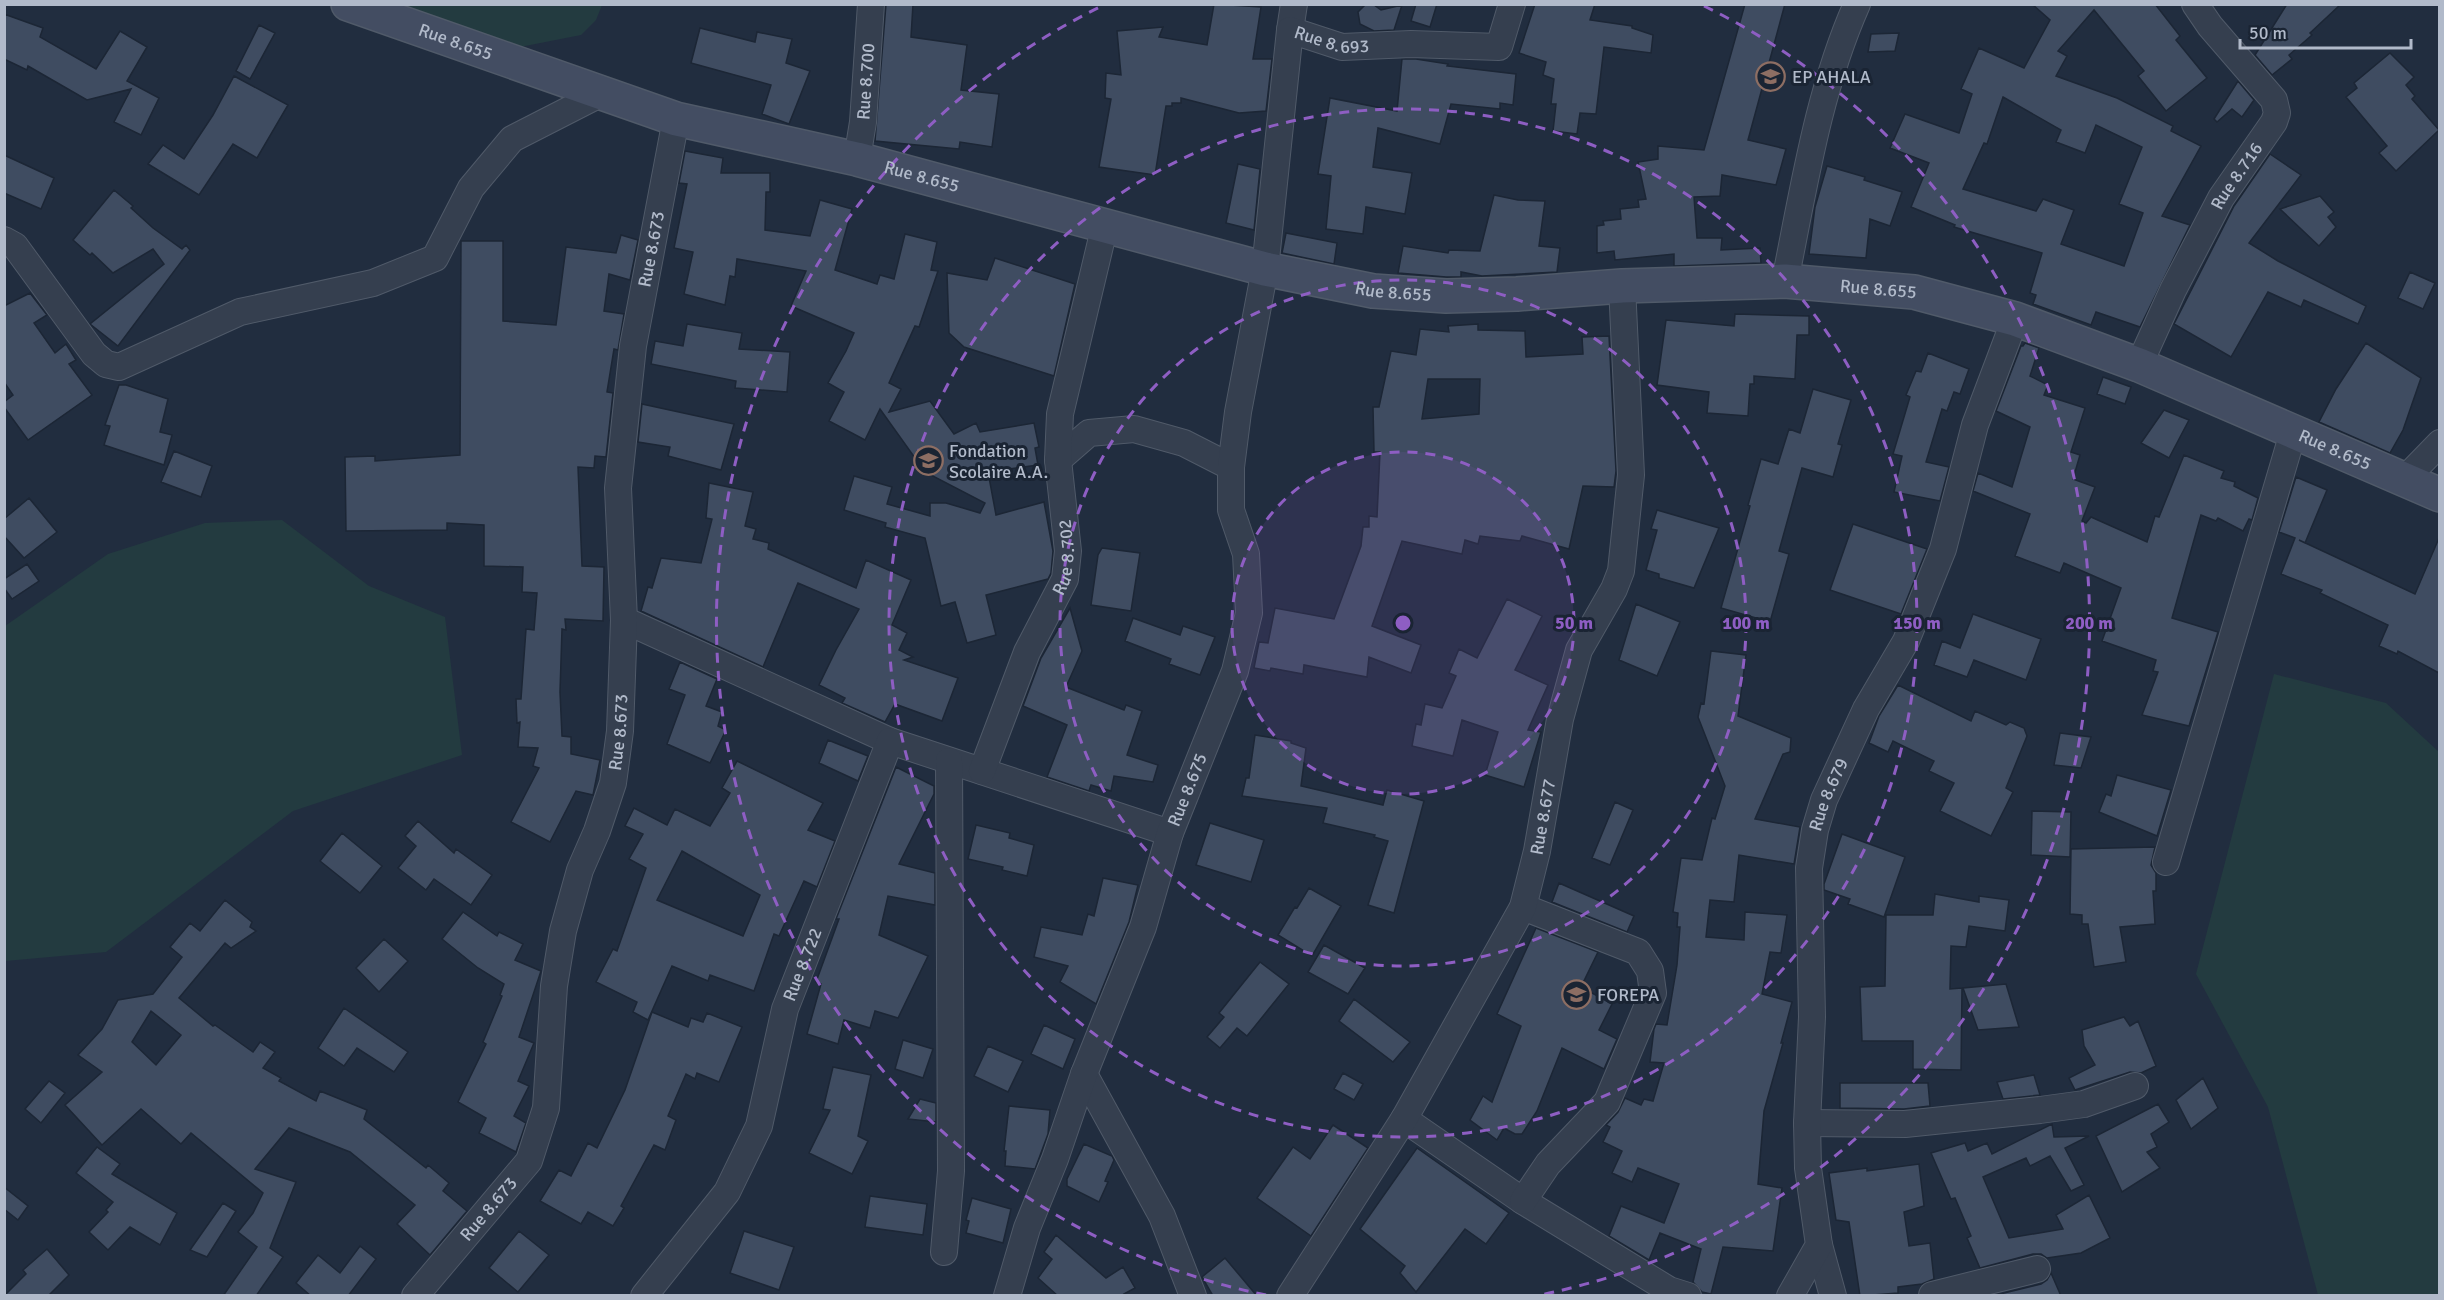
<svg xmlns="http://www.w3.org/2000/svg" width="2444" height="1300" font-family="Signika,sans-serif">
<rect width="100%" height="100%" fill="#212d3f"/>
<!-- green -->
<path fill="#233b40" d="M383,5H602L596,20L581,35L520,47L458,39Z
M282,520L369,586L445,617L462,755L293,811L106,952L5,961V626L108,554L205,523Z
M2274,674L2386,703L2439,752V1295H2318L2268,1107L2196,974Z"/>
<!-- building -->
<path fill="#3f4c61" stroke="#1c2635" stroke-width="1.5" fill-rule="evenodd" d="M886,4H913L911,37L967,45L961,90L999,94L992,147L960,142L959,149L875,141Z
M1214,4L1261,7L1253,59H1272L1266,111L1239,113L1181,98V103H1172V106H1166L1155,175L1099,167L1111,99L1105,98L1106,73L1121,75L1117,31L1163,27L1159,37L1207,45Z
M1416,4H1437L1430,27L1411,21Z
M1535,4H1595L1590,20L1632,26V28L1653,35L1651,53L1604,47L1596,114L1580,113L1577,134L1553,131L1556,104H1551L1554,79L1543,75L1546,62L1519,53Z
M1745,4H1785L1748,140L1786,149L1776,185L1722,175L1720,196L1694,197L1697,238H1722L1721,250L1760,248L1761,263L1674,266V254L1615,260L1614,251L1597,253V226L1604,225L1603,221L1621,219L1620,209L1639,207L1638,200L1646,199L1638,162L1658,159V146L1704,150Z
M2032,4H2155L2180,36L2176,40L2207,78L2166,111L2138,76L2144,71L2094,10L2058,51L2067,56L2056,76L2117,98L2173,126L2171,131L2201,146L2162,216L2190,225L2140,327L2096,312L2091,325L2033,304L2036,295L2030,293L2042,253L1954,227L1955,225L1911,207L1929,163L1890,148L1905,114L1959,133L1972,94L1961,89L1979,48L2024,68L2050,20ZM2003,97L2061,130L2056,142L2085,153L2096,125L2142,147L2119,204L2143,213L2124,266L2061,244L2074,210L2043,199L2036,211L1963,189L1984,143L1987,144Z
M2287,4H2341L2310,33L2312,35L2289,55L2292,59L2272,75L2255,55Z
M1365,5H1374L1381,10L1402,5L1394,30L1374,31L1360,24L1358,12Z
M4,14L43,28L40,37L96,69L120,31L147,47L127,81L159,98L141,135L114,122L131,89L87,100L28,66L27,70L4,59Z
M259,25L275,33L250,79L236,71Z
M700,28L755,42L757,32L792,39L786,63L810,71L789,124L762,114L771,85L691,63Z
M1899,33L1895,51L1868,52L1871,34Z
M2390,53L2414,77L2406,85L2415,96L2412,99L2439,130L2396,171L2379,153L2387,146L2346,97L2357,88L2354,83Z
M1402,59H1416L1448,64L1447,66L1516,74L1513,105L1500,103V109L1451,104L1440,144L1378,128L1373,167L1412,173L1405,214L1366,207L1363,234L1326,229L1331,176L1318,174L1330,98L1397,111Z
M234,76L288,105L257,158L233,144L199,195L148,164L163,145L184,159L213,115Z
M2238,81L2254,100L2242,117L2232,109L2217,122L2214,119Z
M685,151L723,158L721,173H770V192H766L765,230L810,236L820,200L852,209L835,270L877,284L880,275L894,279L905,234L937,242L931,270L938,271L919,327L915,326L889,383L901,389L889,412L930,401L954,434L976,423L980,432L1034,423L1039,447L1035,448L1038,465L988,472L996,515L1044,502L1053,551L1051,573L1048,579L986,595L996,635L967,643L955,602L941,606L925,538L885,527L886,523L844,510L854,476L892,487L887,504L930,516V503H946L980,513L985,503L925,472L880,409L865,440L829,421L844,392L828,383L846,351L854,333L791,306L806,271L737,259L735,277L730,276L725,305L684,294L693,252L674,248L687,184L679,183Z
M2270,154L2301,175L2249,243L2278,261L2366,306L2358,324L2304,300L2301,307L2268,292L2231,357L2174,324L2234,206Z
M4,155L54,178L41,209L4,193Z
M1238,164L1260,169L1254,230L1226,223Z
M1827,166L1865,177L1864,180L1902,192L1890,226L1870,219L1866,258L1809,254L1815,207Z
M114,190L133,206L131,208L153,228L182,249L186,245L190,250L118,346L90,324L164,264L153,249L113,273L92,253L90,255L73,240Z
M1494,195L1518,200L1545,201L1539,246L1560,248L1557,272L1482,276L1461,272V277H1446L1398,273L1403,246L1448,253L1449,250L1480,251Z
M2320,196L2334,212L2328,217L2336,227L2319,246L2280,209Z
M1286,233L1337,243L1334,264L1282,253Z
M621,235L638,240L630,280L609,274L604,311L624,314L618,350L614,349L607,392L613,393L606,457L595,456L594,468L578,467L582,566L604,567L603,621L565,619L566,630L562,629L560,692L562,736L571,737V754L600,760L593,795L576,791L550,842L511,822L539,768L533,766L538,748L518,747L520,722L517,723L516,699H521L526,629L534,630L537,593L522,592L523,567L484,566V525L447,523V530L346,531L345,457L375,456V461L460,455L461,241H503V321L556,325L566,247L616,253Z
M995,258L1075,284L1054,376L964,347L949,333L947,273L987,280Z
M2410,272L2435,283L2423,309L2398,298Z
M30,293L47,315L34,323L55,353L66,344L76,360L69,364L92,395L28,440L4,407V402L13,395L4,382V306Z
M1735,314L1809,316V335H1797L1795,379L1754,376V384H1750L1748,416L1707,413L1709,392L1657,385L1666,320L1734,326Z
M687,324L742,333L739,349L790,352L787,392L735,388L736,381L651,364L655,341L683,346Z
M1478,324V330L1525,331L1526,357L1583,354L1582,337L1609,336L1616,471L1614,487L1583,486L1569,549L1522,536L1520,541L1480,536L1478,544L1465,540L1462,554L1402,541L1372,626L1421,645L1411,673L1369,657L1367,677L1304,665L1303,674L1271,668L1270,671L1254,668L1259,642L1268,643L1275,608L1334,619L1361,546L1363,527H1369V516L1377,517L1380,452H1374L1373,407H1379L1391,351L1416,355L1420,329L1449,332L1448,326ZM1428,379H1480L1479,414L1422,419Z
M2025,343L2039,348L2030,376L2048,385L2044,395L2085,408L2071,452L2080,455L2073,479L2095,487L2082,521L2086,523L2091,517L2147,542L2155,516L2159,517L2184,455L2224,471L2221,478L2235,482L2234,486L2258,498L2252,520L2249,519L2243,531L2218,518L2216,521L2201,515L2172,618L2218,632L2189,726L2142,715L2158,672L2153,671L2156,660L2102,641L2121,588L2064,563L2060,573L2015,556L2030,514L1973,491L1978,473L2012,487L2030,427L1996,411L2021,346H2023Z
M2366,343L2421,378L2403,430L2390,453L2319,422L2336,389Z
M1928,353L1969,369L1960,394L1954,392L1947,411L1942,409L1926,462L1949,467L1940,501L1894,492L1902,456L1893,454L1910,397L1906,395L1916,371L1921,372Z
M2103,377L2131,387L2125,404L2097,394Z
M119,385H126L168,399L160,432L172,435L164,465L104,445L110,426L105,425Z
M1813,389L1851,400L1838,444L1842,445L1833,477L1802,468L1779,551L1789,554L1770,622L1721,608L1750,506L1748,505L1761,459L1778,464L1789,429L1800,433Z
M642,404L734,424L721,470L668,456L670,447L638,442Z
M2164,410L2189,420L2169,458L2141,443Z
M174,451L212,466L201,497L161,482Z
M2296,477L2327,490L2305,543L2299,540L2415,594L2439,538V673L2398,651L2397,654L2379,646L2388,625L2320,593L2322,590L2281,574L2295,538L2279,532Z
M709,483L753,492L745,526L756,529L753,539L769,543L768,549L856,588L866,560L911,580L892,625L907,633L899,650L913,657L904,660L958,678L942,721L895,704L885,722L842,703L845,698L819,685L836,650L859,609L798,583L763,667L641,611L648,587L652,588L661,558L701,563L712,519L706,518Z
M29,498L57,532L24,558L4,536V519Z
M1657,510L1719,528L1694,588L1659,578V574L1646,570L1657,530L1651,529Z
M1853,524L1927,549L1901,614L1830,590Z
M1102,548L1140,553L1131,611L1091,605L1098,555Z
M27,564L39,581L12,599L4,588V579Z
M1507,599L1542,616L1515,670L1548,685L1528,730L1541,732L1524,787L1485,775L1498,732L1462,720L1453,756L1412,746L1416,724L1421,725L1425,704L1442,708L1456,676L1449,673L1459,649L1477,658Z
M1636,604L1680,622L1657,676L1619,660Z
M1070,608L1082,651L1066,687L1124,710L1126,705L1142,711L1127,755L1158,765L1153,782L1114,776L1111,791L1091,785L1089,791L1047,777L1067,725L1023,706L1041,658Z
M1973,614L2041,639L2026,680L1974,660L1967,677L1934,665L1942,641L1960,648Z
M1133,618L1180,635L1183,626L1215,637L1200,675L1169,664L1171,659L1125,641Z
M1711,651L1746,655L1738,716L1791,738L1790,752L1783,754L1755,819L1800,827L1794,864L1739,855L1734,902L1710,900L1706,937L1744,940L1745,912L1787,915L1781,953L1770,952L1762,994L1792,1002L1781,1043H1783L1764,1111L1758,1184L1782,1188L1773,1251L1723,1247L1711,1294L1702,1292L1693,1282L1701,1249L1660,1233L1649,1260L1609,1236L1621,1206L1664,1223L1679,1184L1638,1168L1632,1182L1612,1173L1622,1151L1603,1142L1610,1127L1606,1125L1618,1112L1625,1098L1641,1105L1644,1099L1653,1101L1664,1063L1650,1062L1654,1029L1656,1024L1667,1025L1677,965L1680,927H1677L1678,913L1673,912L1681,858L1702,860L1712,818L1715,819L1725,786L1698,717L1701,703L1704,704Z
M680,662L717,679L706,706L722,712L718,726L726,730L710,763L667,744L685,695L669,689Z
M1898,685L1971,721L1975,711L2006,725L2010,722L2024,728L2027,736L2006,788L2013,792L1991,836L1940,811L1954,783L1929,771L1934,761L1893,741L1888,752L1869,743L1879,716Z
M2060,733L2091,737L2081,768L2054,765Z
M1255,735L1291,741V743L1306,748L1301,786L1383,805L1387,790L1424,801L1394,913L1368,905L1388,841L1374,837L1375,835L1323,823L1327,808L1242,796L1246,778H1249Z
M828,740L868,756L858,781L819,763Z
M737,761L823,803L808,830L835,841L817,887L804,881L779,936L774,934L754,991L710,975L708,981L672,966L648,1020L633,1012L637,1002L596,982L613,949L617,951L646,868L629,859L643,834L625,826L634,808L667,825L675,809L710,826L730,793L722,788ZM682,851L760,895L743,936L657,900Z
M896,767L934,786V794L899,864L935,873V905L888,896L879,935L928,956L898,1018L875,1011L870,1028L844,1020L838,1044L807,1034L821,984L816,982L839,919H836Z
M2117,775L2171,790L2157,836L2099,812L2106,794L2111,796Z
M1615,802L1633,810L1610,865L1592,858Z
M2032,811L2071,812L2070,857L2031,855Z
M418,821L454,853L456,849L492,875L471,905L434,879L426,890L398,868L416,846L405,836Z
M1210,823L1264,840L1251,882L1196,865Z
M976,825L1010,833L1009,838L1034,845L1027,876L1002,870L1003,867L968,859Z
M342,833L382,866L360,893L320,861Z
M1842,834L1905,857L1884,917L1848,904L1850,899L1824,890V884Z
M2155,847L2151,865L2156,873V891H2153L2155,924L2120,927L2126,962L2094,967L2088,924H2082V915L2070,914L2071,849Z
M1103,878L1138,885L1129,922L1096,1004L1060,982L1068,966L1034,957L1041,927L1082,935L1088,914L1094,916Z
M1559,883L1634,916L1627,932L1552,902Z
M1309,888L1341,906L1312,956L1278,935L1295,907L1297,908Z
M1935,894L1979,902V896L2009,900L2005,931L1969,926L1966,947L1951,946L1950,989L1962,988L1961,1070L1913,1069V1041H1862L1860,987L1885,986L1886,915H1933Z
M225,900L252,922L250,927L256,931L231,948L225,943L179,998L213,1026L215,1025L253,1052L260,1042L275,1052L263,1068L281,1078L279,1081L316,1101L320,1091L367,1110L364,1119L426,1168L428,1165L449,1183L443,1191L467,1211L430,1255L397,1224L415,1205L350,1152L289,1128L255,1169L296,1182L270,1248L283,1257L256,1296H223L257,1247L238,1232L253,1213L263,1193L191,1133L181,1144L141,1109L102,1145L65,1105L102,1072L78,1055L102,1029L118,1000L153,994L182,957L170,947L190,923L200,931ZM151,1011L181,1035L156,1065L132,1042Z
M463,912L497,936L499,932L523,944L515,960L541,971L519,1037L534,1043L518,1081L529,1086L514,1116L526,1123L516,1152L479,1133L486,1118L458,1102L486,1044L483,1042L502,996L500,995L504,984L478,968L442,939Z
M1536,928L1598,952L1581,987L1612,1004L1599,1030L1617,1039L1604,1069L1562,1048L1537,1111L1522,1134H1515L1504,1128L1497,1140L1470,1120L1483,1096L1492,1102L1521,1026L1497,1014Z
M384,939L408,961L379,992L356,968Z
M1324,945L1365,968L1348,994L1308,972Z
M1260,962L1289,984L1247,1036L1237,1028L1220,1048L1207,1037L1224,1017L1219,1013Z
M2006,984L2019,1027L1978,1030L1963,988Z
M1354,999L1410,1042L1393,1062L1339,1021Z
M344,1008L408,1052L394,1072L357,1048L344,1066L318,1048Z
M652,1012L688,1027L691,1018L703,1022L707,1013L742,1027L719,1082L697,1073L695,1079L686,1074L668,1116L676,1120L665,1150L654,1145L621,1206L624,1208L613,1226L588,1212L581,1224L540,1201L559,1170L571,1176L588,1143L597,1148L625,1090Z
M2124,1017L2130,1026L2138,1021L2156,1066L2141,1073L2130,1072L2075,1090L2069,1078L2095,1065L2084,1046L2082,1030Z
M1044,1025L1075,1039L1063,1069L1031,1054Z
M903,1040L933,1049L923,1078L895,1069Z
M988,1046L1023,1061L1008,1092L974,1076Z
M833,1067L871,1075L858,1136L868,1141L852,1174L809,1153L830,1110L823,1109Z
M1343,1073L1363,1084L1354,1100L1334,1089Z
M2034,1075L2040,1095L2003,1099L1997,1082Z
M2203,1078L2218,1108L2191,1129L2176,1100Z
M49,1081L65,1093L41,1123L25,1109Z
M1840,1083H1928L1930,1106L1904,1109L1840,1108Z
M920,1099L936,1103V1122L908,1119Z
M2158,1104L2169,1122L2151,1134L2157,1147L2147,1152L2160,1168L2122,1192L2096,1136Z
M1009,1106L1050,1110L1048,1134L1035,1169L1005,1166L1006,1151H1004Z
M2052,1124L2054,1137L2089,1136L2065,1148L2084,1185L2071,1191L2050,1156L2030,1166L2026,1158L1983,1177L2009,1238L2063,1229L2056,1215L2089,1195L2110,1238L2081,1253L2047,1258L2041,1254H2033L1980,1268L1967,1238L1971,1236L1955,1198L1951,1199L1931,1153L1965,1143L1968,1151L1987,1143L1992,1154Z
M1333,1125L1368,1148L1311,1236L1257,1198L1293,1147L1310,1159Z
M1084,1144L1112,1156L1114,1160L1105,1181L1108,1182L1099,1202L1067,1186V1179Z
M97,1147L120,1164L112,1174L177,1213L160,1245L130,1227L108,1250L89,1232L108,1212L106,1210L113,1202L76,1173Z
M1417,1148L1509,1213L1486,1244L1465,1229L1416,1292L1400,1273L1405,1266L1360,1229Z
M1919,1164L1924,1206L1904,1212L1909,1246L1930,1243L1934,1279L1922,1284L1898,1287V1293L1860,1296L1849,1222L1836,1220L1829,1173L1867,1168V1171Z
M4,1187L28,1206L18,1220L4,1209Z
M870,1196L927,1204L923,1235L865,1227Z
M972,1198L1011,1209L1003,1243L966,1233L969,1221L966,1220Z
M223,1203L236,1211L207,1257L190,1250Z
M519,1231L549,1255L518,1292L489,1268Z
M744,1231L794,1247L779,1290L730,1273Z
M1056,1235L1106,1278L1123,1267L1135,1288L1124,1294L1126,1296H1058L1038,1278L1052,1259L1044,1252Z
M360,1246L376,1259L348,1296H311L296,1283L318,1255L340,1273Z
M47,1249L69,1275L48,1296H4L26,1274L23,1270Z
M1225,1258L1257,1296H1213L1202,1277Z
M2051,1273L2061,1296H1992L2041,1284L2047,1280Z"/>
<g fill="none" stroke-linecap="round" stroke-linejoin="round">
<defs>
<g id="street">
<path d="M1290,30L1294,4"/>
<path id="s1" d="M857,159L863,122L871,4"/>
<path d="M4,240L15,246L94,354L106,364L119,367L240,312L373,283L435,258L471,188L512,139L600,94"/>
<path d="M1785,281C1804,187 1818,92 1857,4"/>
<path id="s2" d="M2139,365L2173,290L2221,198L2274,122L2277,113L2274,100L2210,26L2195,4"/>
<path d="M1058,460L1089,433L1134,429L1184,443L1231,467"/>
<path d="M2404,480L2440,443"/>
<path d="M624,620L890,741L1170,833"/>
<path id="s3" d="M982,771L1027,652L1065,579L1068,551L1058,460L1060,414L1105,225"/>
<path d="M2166,862L2293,433"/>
<path d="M1084,1074L1162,1216L1193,1296"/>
<path d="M1404,1119L1523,1201L1669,1290L1688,1296"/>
<path d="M1807,1123L1905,1124L2040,1110L2084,1104L2135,1086"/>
<path d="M1523,1201L1548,1164L1607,1102L1653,993L1650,971L1638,952L1523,907"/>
<path d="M1819,1245L1833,1296"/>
<path d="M944,1252L951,1171L949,761"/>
<path d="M1932,1295L2037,1269"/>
<path id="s4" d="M415,1296L529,1161L546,1108L554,986L563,931L580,870L597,831L613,783L620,731L624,620L618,488L633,346L676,119"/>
<path id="s5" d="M644,1296L727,1192L759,1126L785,1009L890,741"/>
<path id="s6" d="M1007,1296L1027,1228L1055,1159L1084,1074L1143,927L1170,833L1235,671L1249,613L1246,554L1231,510V467L1238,412L1265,269L1290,30L1342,47L1411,44L1499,47L1512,4"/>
<path id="s7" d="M1290,1296L1404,1119L1523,907L1537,851L1560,719L1579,650L1614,589L1621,571L1631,475L1622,286"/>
<path id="s8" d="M1790,1296L1819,1245L1808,1168L1807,1123L1812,1017L1809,868L1815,830L1824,800L1866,709L1906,641L1943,549L1975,425L2015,319"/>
</g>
<g id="secondary">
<path id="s9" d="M348,4L676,119L857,159L1265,269L1373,291L1446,296L1517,294L1622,286L1785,281L1914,292L2015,319L2139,365L2440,495"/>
</g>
</defs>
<!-- street casing -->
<use href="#street" stroke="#505a69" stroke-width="28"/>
<!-- secondary casing -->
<use href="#secondary" stroke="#505a69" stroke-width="36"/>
<!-- street -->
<use href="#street" stroke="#353f4f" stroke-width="26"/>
<!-- secondary -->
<use href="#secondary" stroke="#434d62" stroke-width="33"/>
</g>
<!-- distance rings -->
<circle cx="1403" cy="623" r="171" fill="#8e5ec3" fill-opacity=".12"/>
<g fill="none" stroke="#8e5ec3" stroke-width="3" stroke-dasharray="10 8">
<circle cx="1403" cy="623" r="171"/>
<circle cx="1403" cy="623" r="343"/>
<circle cx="1403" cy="623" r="514"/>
<path d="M1266 1295A686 686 0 0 1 1102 6M1704 6A686 686 0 0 1 1540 1295"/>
</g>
<!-- icons -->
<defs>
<symbol id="school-ring" viewBox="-11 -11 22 22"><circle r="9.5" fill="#1a2433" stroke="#8d6e63" stroke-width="1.5"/><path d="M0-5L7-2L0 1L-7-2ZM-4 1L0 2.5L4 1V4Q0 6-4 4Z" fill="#8d6e63"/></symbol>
</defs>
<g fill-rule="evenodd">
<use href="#school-ring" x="1754" y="60" width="33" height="33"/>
<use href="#school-ring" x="912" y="444" width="33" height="33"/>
<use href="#school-ring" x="1560" y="978" width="33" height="33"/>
</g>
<g text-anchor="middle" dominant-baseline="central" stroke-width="6" stroke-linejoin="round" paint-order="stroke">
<!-- street labels -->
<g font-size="18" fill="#b1baca" stroke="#1a2433">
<text stroke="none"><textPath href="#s6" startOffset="1359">Rue 8.693</textPath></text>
<text stroke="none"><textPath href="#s9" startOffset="114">Rue 8.655</textPath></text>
<text stroke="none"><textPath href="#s1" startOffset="78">Rue 8.700</textPath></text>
<text stroke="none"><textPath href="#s9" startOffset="600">Rue 8.655</textPath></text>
<text stroke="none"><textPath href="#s2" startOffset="213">Rue 8.716</textPath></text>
<text stroke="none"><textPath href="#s4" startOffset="1104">Rue 8.673</textPath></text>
<text stroke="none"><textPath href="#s9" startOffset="1572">Rue 8.655</textPath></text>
<text stroke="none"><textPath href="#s9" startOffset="1086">Rue 8.655</textPath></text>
<text stroke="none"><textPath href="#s9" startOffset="2058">Rue 8.655</textPath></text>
<text stroke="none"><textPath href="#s3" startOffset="231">Rue 8.702</textPath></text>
<text stroke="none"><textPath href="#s4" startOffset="618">Rue 8.673</textPath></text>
<text stroke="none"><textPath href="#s6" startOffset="538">Rue 8.675</textPath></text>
<text stroke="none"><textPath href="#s8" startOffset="513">Rue 8.679</textPath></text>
<text stroke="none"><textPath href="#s7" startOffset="546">Rue 8.677</textPath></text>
<text stroke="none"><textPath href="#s5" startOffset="374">Rue 8.722</textPath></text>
<text stroke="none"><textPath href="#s4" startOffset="114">Rue 8.673</textPath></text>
</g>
<!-- poi labels -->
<g font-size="18" fill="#b1baca" stroke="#1a2433" text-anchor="start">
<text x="1792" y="77">EP AHALA</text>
<text x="949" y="451">Fondation<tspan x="949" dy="21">Scolaire A.A.</tspan></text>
<text x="1597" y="995">FOREPA</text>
</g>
</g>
<circle cx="1403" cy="623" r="9" fill="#8e5ec3" stroke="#1a2433" stroke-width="3"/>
<g font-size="18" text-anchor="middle" font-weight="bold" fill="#8e5ec3" stroke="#1a2433" stroke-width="6" stroke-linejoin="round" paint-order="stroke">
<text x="1574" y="629">50 m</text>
<text x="1746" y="629">100 m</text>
<text x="1917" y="629">150 m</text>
<text x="2089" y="629">200 m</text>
</g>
<!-- border -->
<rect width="2444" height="1300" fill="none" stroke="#b1baca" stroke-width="12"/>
<!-- scale -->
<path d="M2240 39v9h171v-9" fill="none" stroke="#b1baca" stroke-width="3"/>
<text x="2249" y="39" font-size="18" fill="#b1baca" stroke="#1a2433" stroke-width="4.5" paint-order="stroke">50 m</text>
</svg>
